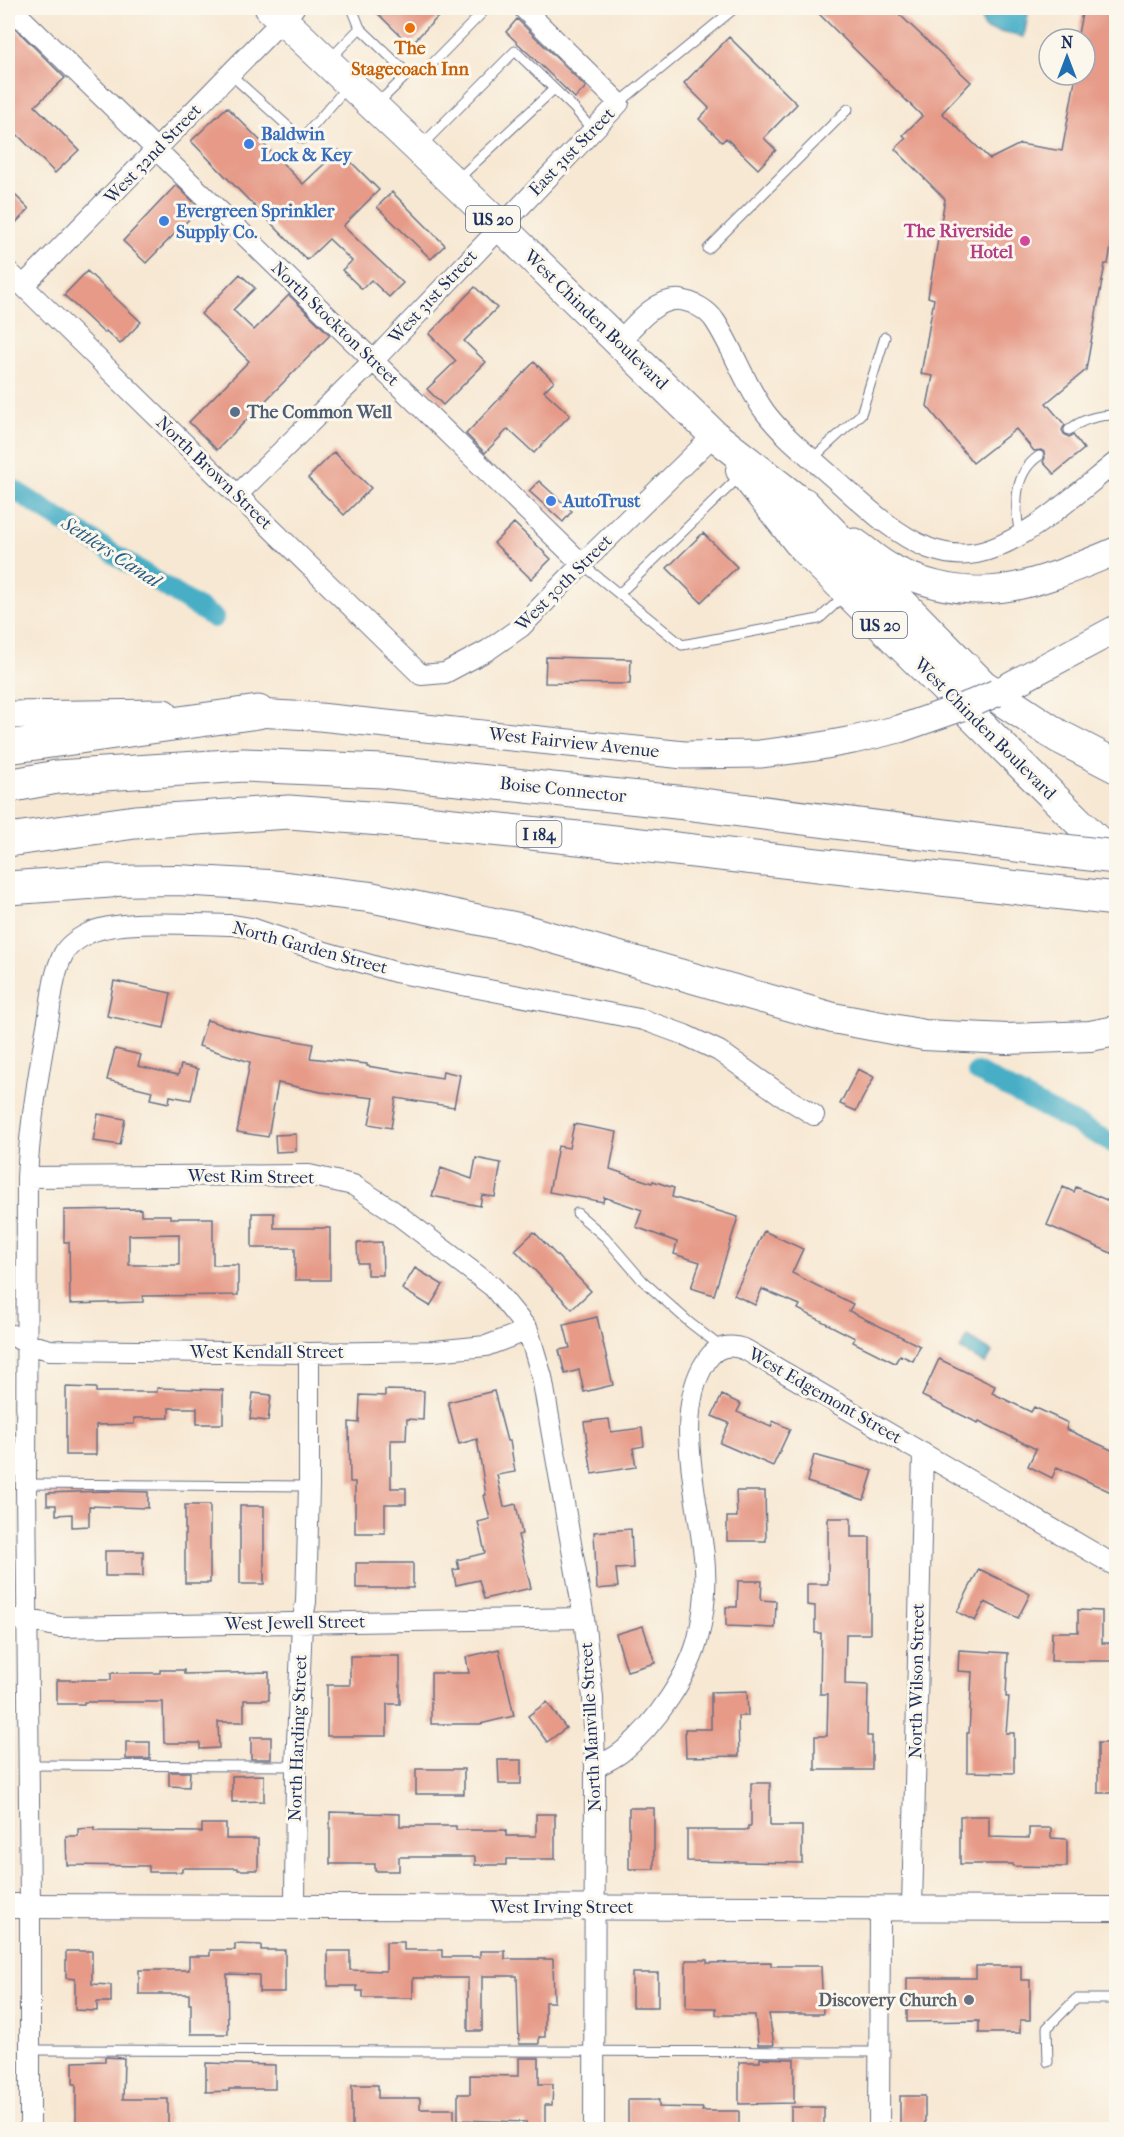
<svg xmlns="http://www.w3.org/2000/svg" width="1124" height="2137" font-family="'IM FELL French Canon',serif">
<rect width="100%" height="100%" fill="#fbf7ec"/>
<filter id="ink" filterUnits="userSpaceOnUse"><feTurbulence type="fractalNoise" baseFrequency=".0167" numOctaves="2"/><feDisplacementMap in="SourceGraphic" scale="12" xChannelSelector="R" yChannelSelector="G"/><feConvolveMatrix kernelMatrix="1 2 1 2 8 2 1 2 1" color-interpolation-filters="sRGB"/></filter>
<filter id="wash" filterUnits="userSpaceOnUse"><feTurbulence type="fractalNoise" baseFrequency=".008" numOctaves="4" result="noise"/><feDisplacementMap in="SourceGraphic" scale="24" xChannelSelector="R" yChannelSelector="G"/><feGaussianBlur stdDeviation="1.35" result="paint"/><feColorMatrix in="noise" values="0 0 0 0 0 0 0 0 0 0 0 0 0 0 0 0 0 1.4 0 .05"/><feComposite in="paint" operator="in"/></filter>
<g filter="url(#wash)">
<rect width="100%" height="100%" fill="#f7e8d3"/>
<!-- water -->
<path fill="#46aec6" stroke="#306e92" stroke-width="1.5" d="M989,8H1029L1024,37L986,29C980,21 981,13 989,8Z
M968,1337L992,1352L985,1364L960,1349Z"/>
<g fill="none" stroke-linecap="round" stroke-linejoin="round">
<!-- canal -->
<path stroke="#46aec6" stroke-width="20" d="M8,486L214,618
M977,1072L1116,1145"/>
</g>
<g id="blocks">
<!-- building -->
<path fill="#e69a87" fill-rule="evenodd" d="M372,8H447L410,45Z
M813,8H908L900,15L971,82L942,113L990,159L1020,144L1062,151L1076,75H1085V39H1077L1083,8H1116V218L1108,264H1105L1086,370L1046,403L1065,425L1062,430L1064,434L1069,437L1073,435L1084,449L1054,474L1043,462L1045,458L1044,452L1041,450L1034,451L1016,429L973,463L927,406L933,376L921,374L934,299L928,297L945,199L895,149L906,138L903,135L922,116Z
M517,19L586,87L575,98L506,32Z
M8,21L65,78L35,106L79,150L55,173L8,125Z
M729,37L797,104L764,138L776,150L758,169L726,138L722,142L699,119L709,108L684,83Z
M227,107L303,184L339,150L379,190L343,226L403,283L389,297L371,280L362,289L342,270L352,261L329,239L307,260L191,141Z
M176,185L200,208L146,263L123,241Z
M8,188L29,209L8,231Z
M392,192L445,245L431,259L377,207Z
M87,271L141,322L120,344L106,331L104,333L64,295Z
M240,274L255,288L233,310L254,330L289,295L330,335L217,450L189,422L249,361L201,314Z
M475,287L497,308L464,341L486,362L443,405L427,389L456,361L429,334Z
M534,362L554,381L544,391L570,415L534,453L508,429L485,453L466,434Z
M334,452L371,488L344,515L308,478Z
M539,481L572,511L563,522L529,491Z
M514,523L551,559L531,579L494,543Z
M703,533L737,567L701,602L667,568Z
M546,657L631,659L630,684L545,683Z
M114,981L171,993L164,1028L107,1016Z
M207,1020L242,1031L313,1044L310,1058L367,1064V1066L442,1078L443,1071L460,1075L454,1107L396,1098L391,1128L369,1124L374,1098L321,1092L278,1083L268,1137L237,1132L250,1062L199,1046Z
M115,1049L141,1055L138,1066L178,1075L181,1065L198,1069L191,1100L170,1096L169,1103L150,1099L152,1091L107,1080Z
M858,1069L874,1077L856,1111L840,1104Z
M98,1114L125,1119L120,1145L93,1141Z
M574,1124L617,1132L610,1169L652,1183L653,1181L674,1188L672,1197L738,1217L714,1295L691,1288L700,1262L674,1254L677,1242L636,1227L642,1210L604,1197L603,1202L549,1192L558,1146L569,1148Z
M296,1134V1151L276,1152L275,1135Z
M476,1158L501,1163L495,1197L482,1195L480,1206L432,1196L441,1168L472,1179Z
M1063,1187L1074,1192L1076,1187L1116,1204V1255L1047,1225Z
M141,1209V1215H170V1218H213V1265H238V1295L143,1296V1302L70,1304L69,1242H64V1210ZM179,1234V1265H129V1235Z
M252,1213H274V1228H330V1280H295V1248H252Z
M764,1231L803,1249L792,1273L853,1304L849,1311L920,1346L913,1361L900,1355L895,1363L853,1342L855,1338L798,1309L800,1305L762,1289L755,1305L734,1295Z
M534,1232L591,1291L572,1309L515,1250Z
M382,1242L383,1275H367V1263H358L357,1243Z
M415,1268L443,1285L430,1306L402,1289Z
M597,1317L613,1385L584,1392L579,1370L565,1374L559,1350L570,1348L564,1325Z
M939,1359L995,1386L992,1393L1031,1412L1034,1407L1068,1423L1066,1429L1116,1452V1485L1113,1493L1057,1467L1052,1478L1028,1466L1036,1449L979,1421L978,1423L922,1396Z
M66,1387L96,1388V1392H157V1388L223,1390V1424H197V1408H169V1418H134V1424L96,1425V1455H66Z
M385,1390L424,1391L423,1420L407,1419L406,1440H391V1488H406V1504H385V1533H355V1482H350L349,1422L359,1423L360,1395L385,1396Z
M494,1391L507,1441H510L515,1472L497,1475L504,1507L516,1504L522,1534L518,1535L531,1588L484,1599L479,1580L456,1585L453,1570L459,1569L457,1560L485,1553L478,1522L490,1519L484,1495H486L477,1439L459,1444L448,1402Z
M253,1393L271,1395L268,1421L250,1419Z
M722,1395L741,1404L737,1412L771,1427L773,1421L790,1429L773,1466L720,1443L729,1423L712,1416Z
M609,1419L611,1432L642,1428L644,1446L633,1448L636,1467L592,1474L584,1422Z
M814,1455L873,1471L864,1500L807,1482Z
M105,1491L148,1492V1508L89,1506V1526L72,1527V1514L56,1515V1505H47V1493Z
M736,1491H765L766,1541H727V1517H737Z
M185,1505H210V1583H185Z
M240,1506H264V1584H240Z
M828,1518H851V1537H870V1634H846L845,1684L868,1685L867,1736H872V1770H815V1736H827L828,1694H820L821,1633H815V1606L807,1605V1584H828Z
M631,1529L633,1568L616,1569L618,1587L597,1589L594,1532Z
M105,1551H143V1576H105Z
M356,1563H413V1588H356Z
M979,1569L1030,1594L1018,1618L985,1602L975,1621L957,1612Z
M738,1581H762L761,1600L776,1601L775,1628L726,1626V1607H737Z
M1078,1610L1102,1611V1643H1116V1661H1051L1052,1632H1078Z
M643,1626L655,1663L627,1671L616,1634Z
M499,1649L514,1716L480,1724H431V1673H469L466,1657Z
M959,1650L1008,1653L1006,1697H1009L1006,1733H1014V1773L967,1772V1733H969L972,1672L958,1671Z
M350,1656H400V1704H387V1736H327V1685H350Z
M160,1670H184V1674L269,1672V1700H244V1722H218L219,1748L200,1749V1743H164L163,1702H84V1704H57V1680H111V1673H160Z
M747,1691L748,1716H738L739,1756L686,1757L685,1729H711V1692Z
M547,1702L566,1728L547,1742L528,1716Z
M251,1737H271V1759H251Z
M126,1742H150V1759H126Z
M1098,1743H1116V1793H1098Z
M498,1760H521V1784H499Z
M416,1769H464V1794H416Z
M169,1772H190L189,1787L169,1786Z
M264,1775V1801L232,1802V1776Z
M751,1783H770V1826H802V1863L687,1861V1830H748V1826H751Z
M629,1808H654V1869H629Z
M330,1812L400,1814V1826H456V1830H506V1836H536V1814H555V1859H506V1865H475V1857H399V1871H375V1864H330Z
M960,1816H989V1837L1029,1838V1828H1051V1838L1067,1839V1867L1013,1866V1864H960Z
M202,1824H226V1839H258V1870H238V1868H182V1872H149V1866L67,1865L66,1836H78V1829L94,1828V1831L202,1832Z
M386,1942H404V1950H442V1957H480V1951H505V1959H553L554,2002H545V2037H539V2044H519L517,1976H482V2031H468V1978H413V1998H363V1991H357V1986H328V1951H350V1970L386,1971Z
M235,1944L261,1945V1950H285V1992H259V1975L227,1974L228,2034H191V2004H189V1994H139V1970H189V1956H210V1950H235Z
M66,1951H92V1984L111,1985V2002H97V2011L75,2010V1979L66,1978Z
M686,1960H707V1963L771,1962V1966H821L823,2014H769L774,2045H758L755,2015H716V2008H686Z
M976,1966H1021V1980H1030V2020H1020V2033H979V2021L907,2022V1978H976Z
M632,1973H658V2007H632Z
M105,2057L124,2058L123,2099H168V2130H76V2084H73V2062L105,2061Z
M519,2058H539V2084H553L552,2105H545V2130H526V2122L458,2120V2094H470V2075L519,2076Z
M760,2058L794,2059V2103L739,2104V2062H760Z
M206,2063L275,2065V2089H229V2091L206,2092Z
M352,2085H378V2098H420V2109H454V2130H352Z
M900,2096H925V2130H900Z
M628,2100H659V2107L703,2108L702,2111H739V2130H628Z
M791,2107H824V2130H791Z"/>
</g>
</g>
<g filter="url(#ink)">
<use href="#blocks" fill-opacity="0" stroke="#687087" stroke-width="1.5"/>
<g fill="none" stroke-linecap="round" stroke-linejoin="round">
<defs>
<path id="service" d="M352,8L360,28
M329,60L360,28L408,74L378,103
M230,74L302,139L347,87
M408,74H422L487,8
M619,103L735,8
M422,145L515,51L574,108L593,131
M458,179L554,89
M708,249L848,109
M1069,430C1082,419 1099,415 1116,415
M812,459L861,414L885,337
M1020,537C1015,509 1012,474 1039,456
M582,564L682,645L819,619L845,595
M619,594L739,477
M577,1213L605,1237L642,1280L690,1323L721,1347
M26,1484L309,1486
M27,1765L296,1766
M30,2050L879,2052
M1048,2062L1047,2028L1076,1999H1116"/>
<path id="minor" d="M11,8L582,564
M8,271L421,675L445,673L488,650L521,627L582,564L714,435
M23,286L294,8
M619,342C634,326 656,297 681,300C693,302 708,310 715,321C734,350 744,383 765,412C783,436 808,455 830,475C860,501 891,533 928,548C944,554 961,556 977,553C1025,543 1078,492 1116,462
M237,495L373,361L619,103L523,8
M27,1177L309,1175L353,1185L389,1208L493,1287L528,1330L542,1377L584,1618L593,1698L595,1768L594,2130
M8,1335H12L27,1344L50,1350L309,1353L434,1351L486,1346L528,1330
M8,1619H27L59,1627L584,1618
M595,1768C604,1762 615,1758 623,1751C654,1726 691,1673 699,1634C705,1608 707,1582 704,1556C698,1499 672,1410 707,1360C717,1345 731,1344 746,1350L1116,1566
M295,1906L296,1766L302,1623L306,1602L309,1486V1353
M912,1908L923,1453
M30,2130V1906L26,1484L27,1177C30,1122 39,1068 49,1015C52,994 54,971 64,953C69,944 79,938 89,933C121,918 196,925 233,925L251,928L301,945L395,972L644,1020L685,1035L719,1051L780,1094L814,1115
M879,2130L880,1908"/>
<path id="tertiary" d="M8,1906L1116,1909"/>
<path id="secondary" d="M855,542C867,550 879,562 892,568C977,611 1036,584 1116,551
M996,693L1116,629
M239,712L310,716L684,755L760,754L815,747L853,740L899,729
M8,715L164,713"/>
<path id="primary" d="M270,8L500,226L714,435L803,504
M741,470L804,549L1116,859
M110,881L177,880L268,885L370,897L518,928L833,1018L924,1035L1007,1039L1090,1036L1116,1031"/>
<path id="motorway" d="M803,504L982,686L1058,736L1116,766
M8,747L258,712
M8,786L57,777L244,765L382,771L686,803L1064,851
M8,840L135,822L289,812L434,823L597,840L1116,899
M8,888L110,881"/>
</defs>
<!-- service casing -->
<use href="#service" stroke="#687087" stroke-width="11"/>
<!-- minor casing -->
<use href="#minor" stroke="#687087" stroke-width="22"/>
<!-- tertiary casing -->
<use href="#tertiary" stroke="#687087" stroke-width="26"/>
<!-- secondary casing -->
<use href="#secondary" stroke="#687087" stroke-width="29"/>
<!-- primary casing -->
<use href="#primary" stroke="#687087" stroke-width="32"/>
<!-- motorway casing -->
<use href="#motorway" stroke="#687087" stroke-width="35"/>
<!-- service -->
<use href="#service" stroke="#fff" stroke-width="9"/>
<!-- minor -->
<use href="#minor" stroke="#fff" stroke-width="20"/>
<!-- tertiary -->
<use href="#tertiary" stroke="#fff" stroke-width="24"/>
<!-- secondary -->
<use href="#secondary" stroke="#fff" stroke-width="27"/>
<!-- primary -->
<use href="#primary" stroke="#fff" stroke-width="30"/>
<!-- motorway -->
<use href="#motorway" stroke="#fff" stroke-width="33"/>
<defs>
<path id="secondary-bridge" d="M899,729L971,704L996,693"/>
<path id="motorway-bridge" d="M1064,851L1116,857"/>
</defs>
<!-- secondary-bridge casing -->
<use href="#secondary-bridge" stroke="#687087" stroke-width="29" stroke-linecap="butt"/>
<!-- motorway-bridge casing -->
<use href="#motorway-bridge" stroke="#687087" stroke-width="35" stroke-linecap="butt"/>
<!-- secondary-bridge -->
<use href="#secondary-bridge" stroke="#fff" stroke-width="27"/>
<!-- motorway-bridge -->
<use href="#motorway-bridge" stroke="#fff" stroke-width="33"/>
</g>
</g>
<!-- markers -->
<circle fill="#e8710a" stroke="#fbf7ec" stroke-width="2" cx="410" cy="28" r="6"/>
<g fill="#3f7fe0" stroke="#fbf7ec" stroke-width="2">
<circle cx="249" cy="144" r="6"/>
<circle cx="164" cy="221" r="6"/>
<circle cx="551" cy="501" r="6"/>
</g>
<circle fill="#d1479c" stroke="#fbf7ec" stroke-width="2" cx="1025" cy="241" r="6"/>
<circle fill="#5c6f8a" stroke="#fbf7ec" stroke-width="2" cx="235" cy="412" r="6"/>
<circle fill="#6b7280" stroke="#fbf7ec" stroke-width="2" cx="969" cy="2000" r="6"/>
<g text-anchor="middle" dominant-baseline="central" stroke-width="6" stroke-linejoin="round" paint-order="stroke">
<!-- shield labels -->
<g fill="#fbf7ec" stroke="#5e6b89" stroke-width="1.5">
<rect x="466" y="206" width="54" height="26" rx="4.5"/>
<rect x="853" y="612" width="54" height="26" rx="4.5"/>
<rect x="516.5" y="821" width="45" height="26" rx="4.5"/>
</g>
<g font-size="16" font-weight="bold" fill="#1b2f5e">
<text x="493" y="219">US 20</text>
<text x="880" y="625">US 20</text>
<text x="539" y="834">I 184</text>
</g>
<!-- food labels -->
<g font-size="18" font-weight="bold" fill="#c56008" stroke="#fbf7ec">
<text x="410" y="48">The<tspan x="410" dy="21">Stagecoach Inn</tspan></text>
</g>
<!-- shop labels -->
<g font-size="18" font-weight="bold" fill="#366cbe" stroke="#fbf7ec" text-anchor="start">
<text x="261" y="134">Baldwin<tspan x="261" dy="21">Lock &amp; Key</tspan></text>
<text x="176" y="211">Evergreen Sprinkler<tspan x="176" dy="21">Supply Co.</tspan></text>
<text x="563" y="501">AutoTrust</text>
</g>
<!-- street labels -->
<g font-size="18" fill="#1b2f5e" stroke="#fbf7ec">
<text transform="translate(572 152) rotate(-46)">East 31st Street</text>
<text transform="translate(153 154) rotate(-46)">West 32nd Street</text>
<text transform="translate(433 297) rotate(-47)">West 31st Street</text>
<text transform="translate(596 320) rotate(44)">West Chinden Boulevard</text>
<text transform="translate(335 324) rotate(44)">North Stockton Street</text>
<text transform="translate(214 473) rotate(44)">North Brown Street</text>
<text transform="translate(564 583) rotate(-45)">West 30th Street</text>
<text transform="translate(985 729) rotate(45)">West Chinden Boulevard</text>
<text transform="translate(574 743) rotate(6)">West Fairview Avenue</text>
<text transform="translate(563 790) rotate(6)">Boise Connector</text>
<text transform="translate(310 948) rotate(15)">North Garden Street</text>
<text transform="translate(251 1177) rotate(1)">West Rim Street</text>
<text x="267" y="1352">West Kendall Street</text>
<text transform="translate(825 1396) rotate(30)">West Edgemont Street</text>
<text transform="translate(295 1623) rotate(-1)">West Jewell Street</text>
<text transform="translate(917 1681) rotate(-89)">North Wilson Street</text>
<text transform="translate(591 1727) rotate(-93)">North Manville Street</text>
<text transform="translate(298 1738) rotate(-88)">North Harding Street</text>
<text x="562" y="1907">West Irving Street</text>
</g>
<!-- hotel labels -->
<g font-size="18" font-weight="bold" fill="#b23c85" stroke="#fbf7ec" text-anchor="end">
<text x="1013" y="231">The Riverside<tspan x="1013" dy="21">Hotel</tspan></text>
</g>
<!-- service labels -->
<g font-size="18" font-weight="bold" fill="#4e5e75" stroke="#fbf7ec" text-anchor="start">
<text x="247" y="412">The Common Well</text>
</g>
<!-- worship labels -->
<g font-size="18" font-weight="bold" fill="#5b616d" stroke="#fbf7ec" text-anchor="end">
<text x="957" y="2000">Discovery Church</text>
</g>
<!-- water labels -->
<g font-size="20" font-style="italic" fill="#2a5b82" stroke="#fbf7ec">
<text transform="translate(111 552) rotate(33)">Settlers Canal</text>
</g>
</g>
<!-- margin -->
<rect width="1124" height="2137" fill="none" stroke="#fbf7ec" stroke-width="30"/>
<!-- north arrow -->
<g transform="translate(1067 57)"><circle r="28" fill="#fbf7ec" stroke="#a1a7b3" stroke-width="1.5"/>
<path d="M0-4.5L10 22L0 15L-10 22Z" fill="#1f6fb2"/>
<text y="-9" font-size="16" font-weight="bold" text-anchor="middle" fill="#1b2f5e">N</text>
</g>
</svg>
